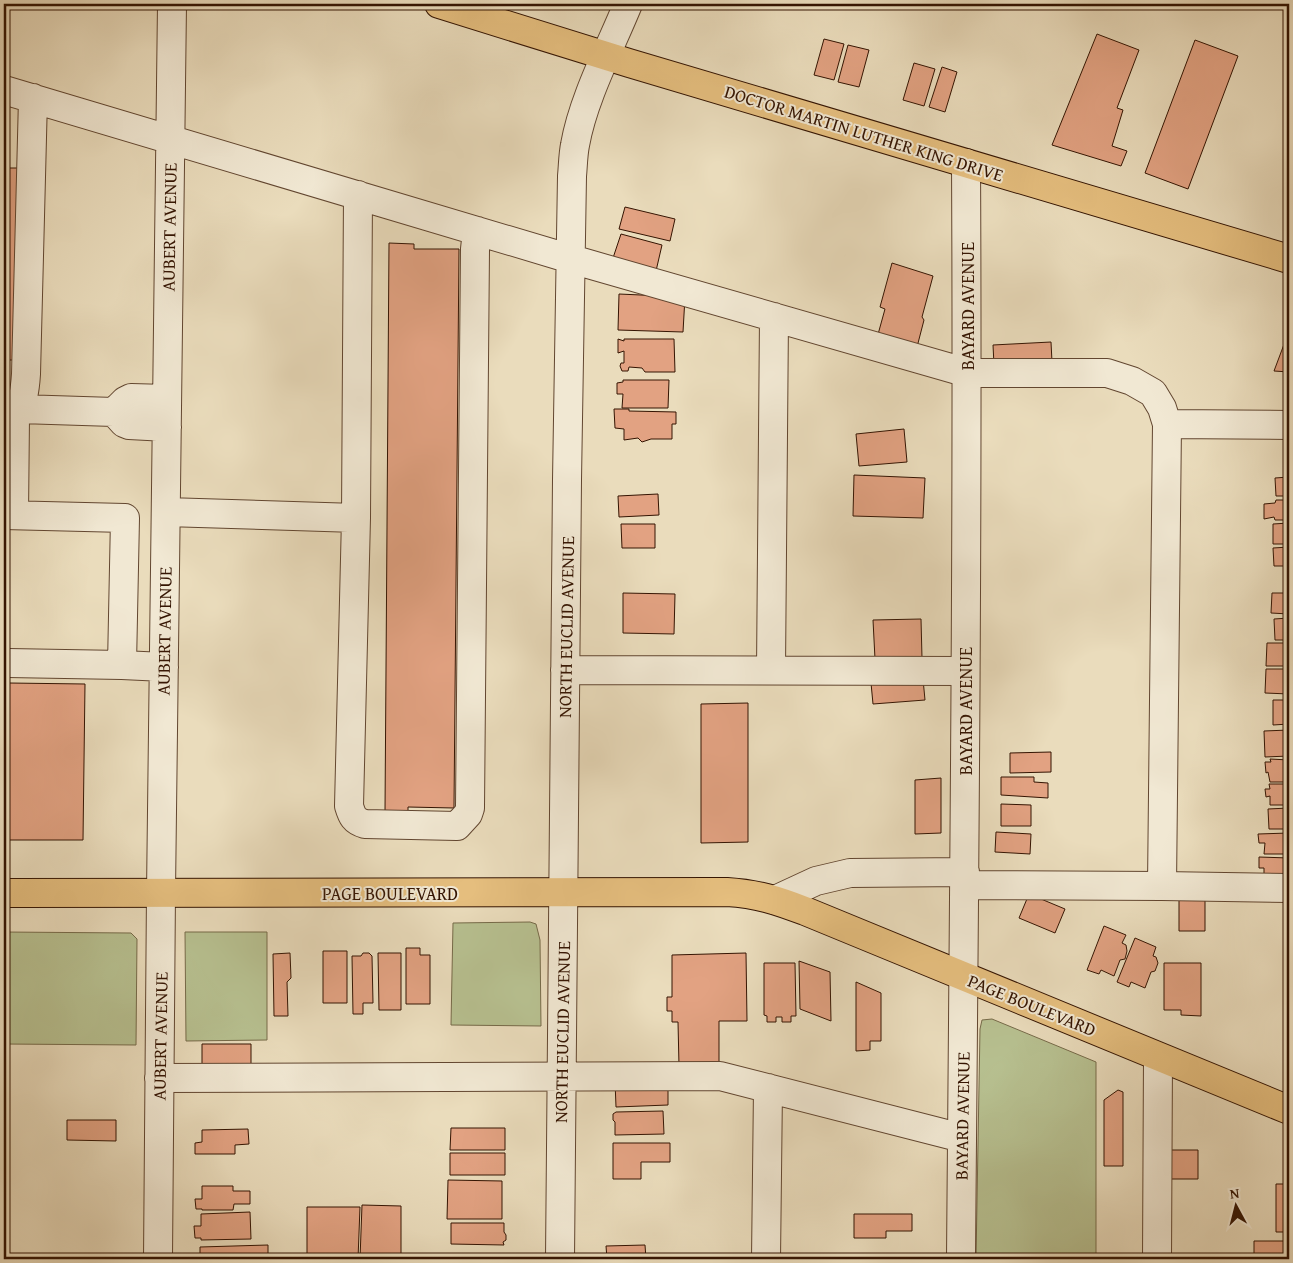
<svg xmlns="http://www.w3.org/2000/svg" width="1293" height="1263" font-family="'Gentium Book Plus',serif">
<rect width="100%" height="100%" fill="#eadcbc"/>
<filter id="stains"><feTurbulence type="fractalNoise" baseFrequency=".004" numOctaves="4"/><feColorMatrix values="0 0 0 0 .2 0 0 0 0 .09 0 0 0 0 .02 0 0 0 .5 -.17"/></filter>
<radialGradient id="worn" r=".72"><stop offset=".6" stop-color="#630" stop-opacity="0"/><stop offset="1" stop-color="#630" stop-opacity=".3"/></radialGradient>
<!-- green -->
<path fill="#b7c090" stroke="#766a49" d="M530,922L536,924L540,940L541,1026L451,1025L453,923Z
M4,932L131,933L137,939L136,1045L4,1044Z
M185,932H267V1040L186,1041Z
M992,1019L1096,1062V1258L976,1259L980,1029L982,1020Z"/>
<!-- building -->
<path fill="#e2a282" stroke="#341402" d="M1097,34L1139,50L1117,108L1123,110L1112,146L1127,151L1121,166L1052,145Z
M824,39L844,44L834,80L814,75Z
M1195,40L1238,56L1188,189L1145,173Z
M848,45L869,50L859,87L838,82Z
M914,63L935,69L924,106L903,100Z
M942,67L957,72L945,112L929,107Z
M4,168H19L15,360H4Z
M625,207L675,219L670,241L619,229Z
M621,234L662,245L656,271L613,258Z
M389,243L414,244V249H459L454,808L408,807V811L385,812Z
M892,263L933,276L922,317L924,320L917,347L877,338L885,309L880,307Z
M619,294L685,297L683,332L618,330Z
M1289,331V372L1274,371Z
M618,339L624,341V339H674L675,372H645L642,368L629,367L628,371H622L620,366L621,363H624V351L618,353Z
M1051,342L1052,362L994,365L993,345Z
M623,380H669L668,408H622L623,394H617V383L623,382Z
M614,409H629V411L676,412V424H672V439H651L642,442L638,438L624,440V429L615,428Z
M904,429L907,462L859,466L856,434Z
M854,475L925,478L923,518L853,516Z
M1289,477V496H1276L1275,478Z
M658,494L659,515L619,517L618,496Z
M1276,500H1289V520H1275L1274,517L1264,519V504L1275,503Z
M1289,523V544H1273V524Z
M621,524H655V548H622Z
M1289,547V566H1274L1273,548Z
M623,593L675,594L674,634L623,633Z
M1272,593H1289V614L1271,613Z
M1289,618V640H1275L1274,619Z
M921,619L922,658L875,659L873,620Z
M1267,643H1289V666H1266Z
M1266,669H1289V694L1265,693Z
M923,679L925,700L873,704L871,683Z
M9,683L85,684L83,840H7Z
M1273,700H1289V724L1273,725Z
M748,703V842L701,843V704Z
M1289,730V756L1265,757L1264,731Z
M1051,752V772L1010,773V753Z
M1270,759L1289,760V782H1270L1268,772L1266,773L1265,762H1271Z
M1001,777H1034V782L1048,783V798L1001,795Z
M941,778V833L915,834V780Z
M1269,784H1289V805H1270V796L1266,797L1265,789H1270Z
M1001,804L1031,805V826H1001Z
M1289,808V829H1269L1268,809Z
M996,832L1031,834L1030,854L995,852Z
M1289,833V854H1264L1265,843H1259L1258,834Z
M1259,857L1289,858V878H1264V868H1259Z
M1029,894L1065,909L1055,933L1019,918Z
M1179,895H1205V931H1179Z
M1104,926L1126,935L1122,943L1126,945L1127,951L1125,959L1120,960L1114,976L1101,970L1099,974L1087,970Z
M1135,938L1156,947L1153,956L1156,957L1158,963L1155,971L1151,972L1145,988L1131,982L1129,987L1117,982Z
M406,948H420V955H430V1004H406Z
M323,951H347V1003H323Z
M290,953L291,978L287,982L288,1016H274L273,954Z
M363,953H369L372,956L373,1003H363V1014H353L352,956H361Z
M378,953H401V1010H379Z
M746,953L747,1021H719V1065L679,1066L678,1022H672V1011H667V997H672V955Z
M799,961L830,972L831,1021L800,1009Z
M764,963H795L796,1016H791V1022H782V1017H776V1022H767V1016L764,1015Z
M1164,963H1201V1016L1181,1015V1010H1164Z
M856,982L881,993V1041H870V1050L856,1051Z
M202,1044H251V1064L202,1065Z
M668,1080V1105L616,1107L615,1081Z
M1118,1090L1123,1092V1166H1104V1100Z
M663,1111L664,1134L615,1135V1122L613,1120V1114L616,1112Z
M67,1120H116V1141L67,1140Z
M451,1128H505V1150H450Z
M248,1129L249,1144L235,1145V1154H195V1143L202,1142V1130Z
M613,1143H670V1162H641V1179H613Z
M1168,1150H1198V1179H1168Z
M450,1153H505V1175H450Z
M448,1180L502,1181V1219H447Z
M1276,1184H1289V1232H1276Z
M202,1186H233V1191H250V1204H234L233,1210H202V1209H196L195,1199H202Z
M362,1205L401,1206V1259H360Z
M307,1207H360L358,1259H307Z
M250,1212L251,1239L201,1240V1238H195L194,1226H201V1214Z
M854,1214H912V1231H886V1238H854Z
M451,1223H504V1232L506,1235V1240L503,1242L504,1245L451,1244Z
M1254,1241H1289V1259H1254Z
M268,1245V1259H195V1256H200V1247Z
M645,1245L646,1259H607L606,1246Z"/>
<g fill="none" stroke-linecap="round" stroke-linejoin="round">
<defs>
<path id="minor" d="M4,90L571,259L968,373H1107L1132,381L1153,393L1162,408L1167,424L1162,886L964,885
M20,409L114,412L124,423L129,425L167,427
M114,412L125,401L131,398L167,399
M1167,424L1289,425
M166,512L356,518L358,195
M4,515L125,518L122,665L164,667
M14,515L15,417C23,403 25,390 26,374L33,98
M356,518L349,806C352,816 354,821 365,824L457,826L468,814L470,808L475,249L477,231
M8,663L122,665
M565,670L965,671
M771,670L774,317
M1162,886L1289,888
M775,900L816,881L850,873L965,872
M159,1078L720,1076L962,1138
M158,1259L161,892L172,4
M560,1259L567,480L572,176C573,166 573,155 575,145C583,99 610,48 628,4
M766,1259L768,1088
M961,1259C964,894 968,529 966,163
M1157,1259L1158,1057"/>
<path id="major" d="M439,4L629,63L1289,259
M4,893L727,892C758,894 776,900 805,911L1289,1110"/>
</defs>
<!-- minor casing -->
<use href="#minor" stroke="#624630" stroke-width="30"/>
<!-- major casing -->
<use href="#major" stroke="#341402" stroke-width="30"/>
<!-- minor -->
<use href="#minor" stroke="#f1e8d3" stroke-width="28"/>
<!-- major -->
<use href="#major" stroke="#e5be7e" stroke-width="28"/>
</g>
<g text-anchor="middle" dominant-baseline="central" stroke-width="4" stroke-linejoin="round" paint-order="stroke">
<!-- street labels -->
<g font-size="18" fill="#341402" stroke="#f1e8d3">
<text transform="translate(864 133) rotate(17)">DOCTOR MARTIN LUTHER KING DRIVE</text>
<text transform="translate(169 227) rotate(-89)">AUBERT AVENUE</text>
<text transform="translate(967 306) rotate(-90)">BAYARD AVENUE</text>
<text transform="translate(566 627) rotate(-89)">NORTH EUCLID AVENUE</text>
<text transform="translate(164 631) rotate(-89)">AUBERT AVENUE</text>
<text transform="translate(965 711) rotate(-90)">BAYARD AVENUE</text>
<text x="390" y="893">PAGE BOULEVARD</text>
<text transform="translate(1032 1005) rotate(22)">PAGE BOULEVARD</text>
<text transform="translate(562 1032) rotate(-89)">NORTH EUCLID AVENUE</text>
<text transform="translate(160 1036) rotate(-89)">AUBERT AVENUE</text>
<text transform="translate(962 1116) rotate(-89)">BAYARD AVENUE</text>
</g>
</g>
<!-- margin -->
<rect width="1293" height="1263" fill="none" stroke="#eadcbc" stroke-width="20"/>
<rect x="5" y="5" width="1283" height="1253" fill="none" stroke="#341402" stroke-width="2.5"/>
<rect x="10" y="10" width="1273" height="1243" fill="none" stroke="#341402"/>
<!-- north arrow -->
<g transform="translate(1236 1206) rotate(353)" stroke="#f1e8d3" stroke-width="4" paint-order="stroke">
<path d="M0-4L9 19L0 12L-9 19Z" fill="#341402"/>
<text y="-8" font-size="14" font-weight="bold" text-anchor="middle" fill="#341402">N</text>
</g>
<rect width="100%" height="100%" filter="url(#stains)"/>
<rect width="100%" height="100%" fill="url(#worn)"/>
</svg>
